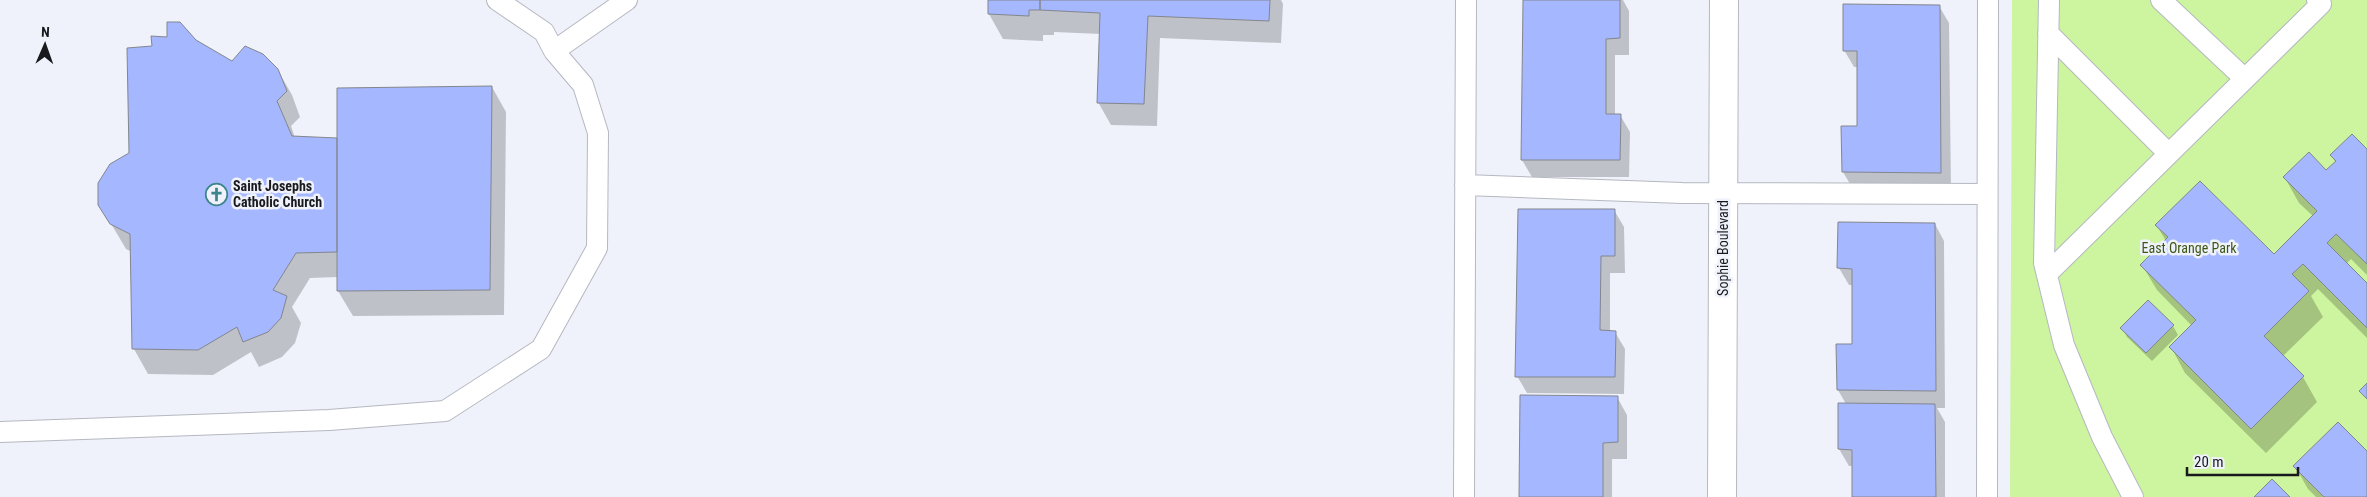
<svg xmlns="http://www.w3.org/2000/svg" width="2367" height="497" font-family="'Roboto Condensed',sans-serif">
<rect width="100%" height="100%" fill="#eff2fb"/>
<!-- green -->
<path fill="#cdf49e" d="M2012,0H2367V497H2010Z"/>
<!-- shadow -->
<path fill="#0003" d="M989,0H1281L1283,4L1281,43L1160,38L1157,126L1111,125L1098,102L1101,34L1054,32V35H1043V41L1003,39L989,14Z
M1524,0H1623L1629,11V55H1615V115H1620L1630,132L1629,177H1532L1522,160Z
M1939,6L1949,23L1951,190L1853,189L1843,172V127H1858V67H1854L1844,50Z
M195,41L232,62L277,69L292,95L300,117L291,126L295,138L338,140L492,87L506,112L504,315L353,316L338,291V277L310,278L292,307L301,323L295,343L282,357L259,367L251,352L213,375L148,374L134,349L132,252L126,249L100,205Z
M2367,151V275L2351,259L2346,264L2367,285V338L2318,289L2311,296L2323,317L2283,356L2303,377L2317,402L2266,453L2185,373L2171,347L2192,326L2157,290L2142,265L2166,241L2157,226L2274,256L2313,216L2299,203L2285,178L2326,172L2336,163L2331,155Z
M1614,210L1624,227L1625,273H1610V332H1615L1625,349L1624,394L1527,393L1517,376Z
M1935,224L1944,241L1945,408H1937L1945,422V497H1853V466H1849L1839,449V404H1846L1838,390L1853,345V285H1849L1839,268Z
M2173,326L2178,335L2152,361L2127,337L2122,328Z
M1617,397L1627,415V459H1612V497H1520Z
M2367,453V497H2316L2308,489L2295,466Z"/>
<!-- building -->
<path fill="#a5b7fe" stroke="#83868e" d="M988,0H1040V10H1029V16L988,14Z
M1040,0H1270L1269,21L1148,16L1144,104L1097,103L1100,13L1040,10Z
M1523,0H1620V38L1606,39V114H1621L1620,160H1521Z
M1843,4L1940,5L1941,173L1842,172L1841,126H1857V51H1843Z
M167,22H180L196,40L232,61L245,46L263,54L278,69L287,91L277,101L292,136L337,138V252L296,253L273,290L287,296L281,318L268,332L243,342L237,327L198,350L132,349L130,234L110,224L98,205V183L110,164L129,153L127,48L152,46L151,36L167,37Z
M492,86L490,290L337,291V88Z
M2352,134L2367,149V264L2336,234L2327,243L2367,283V328L2303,264L2292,274L2309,291L2264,336L2304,376L2251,429L2169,347L2196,320L2140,265L2168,237L2155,225L2200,181L2274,254L2317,211L2283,177L2309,152L2326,170L2336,161L2330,155Z
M1518,209H1615V256H1601L1600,330L1616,331L1615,377H1515Z
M1838,222L1935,223L1936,391L1837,390L1836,344H1852V269L1837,268Z
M2148,300L2174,325L2146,353L2120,328Z
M2367,383V399L2359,391Z
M1520,395L1618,396V442L1603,443V497H1519Z
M1838,403L1935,404L1936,497H1852V450L1838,449Z
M2338,422L2367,451V497H2324L2293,466Z
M2272,479L2290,497H2254Z"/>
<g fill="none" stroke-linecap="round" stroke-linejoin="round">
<defs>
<path id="lane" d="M2049,0L2044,263L2064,345L2102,437L2133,497
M2161,0L2245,79
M2048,33L2169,154
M554,51L627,0
M1465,185L1682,193L1987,194
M2047,274L2321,4L2317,0
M0,432L329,420L445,411L541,349L597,248L598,133L583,85L554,51L544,32L497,0
M1464,497L1466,0
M1987,497L1988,0"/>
<path id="street" d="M1722,497L1724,0"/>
</defs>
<!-- lane casing -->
<use href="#lane" stroke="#b5b8c0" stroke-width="22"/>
<!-- street casing -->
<use href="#street" stroke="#b5b8c0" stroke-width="30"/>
<!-- lane -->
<use href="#lane" stroke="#fff" stroke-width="20"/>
<!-- street -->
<use href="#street" stroke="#fff" stroke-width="28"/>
</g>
<!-- icons -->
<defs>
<symbol id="church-ring" viewBox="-11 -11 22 22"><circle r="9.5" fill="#eff2fb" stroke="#3d858b" stroke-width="1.5"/><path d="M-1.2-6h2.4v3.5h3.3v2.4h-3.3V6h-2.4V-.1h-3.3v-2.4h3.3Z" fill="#3d858b"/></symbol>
</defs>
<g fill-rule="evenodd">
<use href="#church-ring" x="204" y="182" width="25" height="25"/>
</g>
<g text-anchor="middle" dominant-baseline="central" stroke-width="5" stroke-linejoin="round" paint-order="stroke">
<!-- poi labels -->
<g font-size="14" font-weight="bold" fill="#191a1d" stroke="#eff2fb" text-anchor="start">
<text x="233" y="186">Saint Josephs<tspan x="233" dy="16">Catholic Church</tspan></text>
</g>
<!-- street labels -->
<g font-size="14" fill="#191a1d" stroke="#eff2fb">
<text transform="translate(1723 248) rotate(-90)">Sophie Boulevard</text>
</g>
<!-- park labels -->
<g font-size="14" fill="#3d5615" stroke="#eff2fb">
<text x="2189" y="248">East Orange Park</text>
</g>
</g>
<!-- north arrow -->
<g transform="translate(45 45) rotate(2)" stroke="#eff2fb" stroke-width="4" paint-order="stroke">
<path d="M0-4L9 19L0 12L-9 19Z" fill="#191a1d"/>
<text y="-8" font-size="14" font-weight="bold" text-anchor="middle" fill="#191a1d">N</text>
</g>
<!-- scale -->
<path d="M2187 467v8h111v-8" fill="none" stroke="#191a1d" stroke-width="2.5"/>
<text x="2194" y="467" font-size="15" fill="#191a1d" stroke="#eff2fb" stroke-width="4" paint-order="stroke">20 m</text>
</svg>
